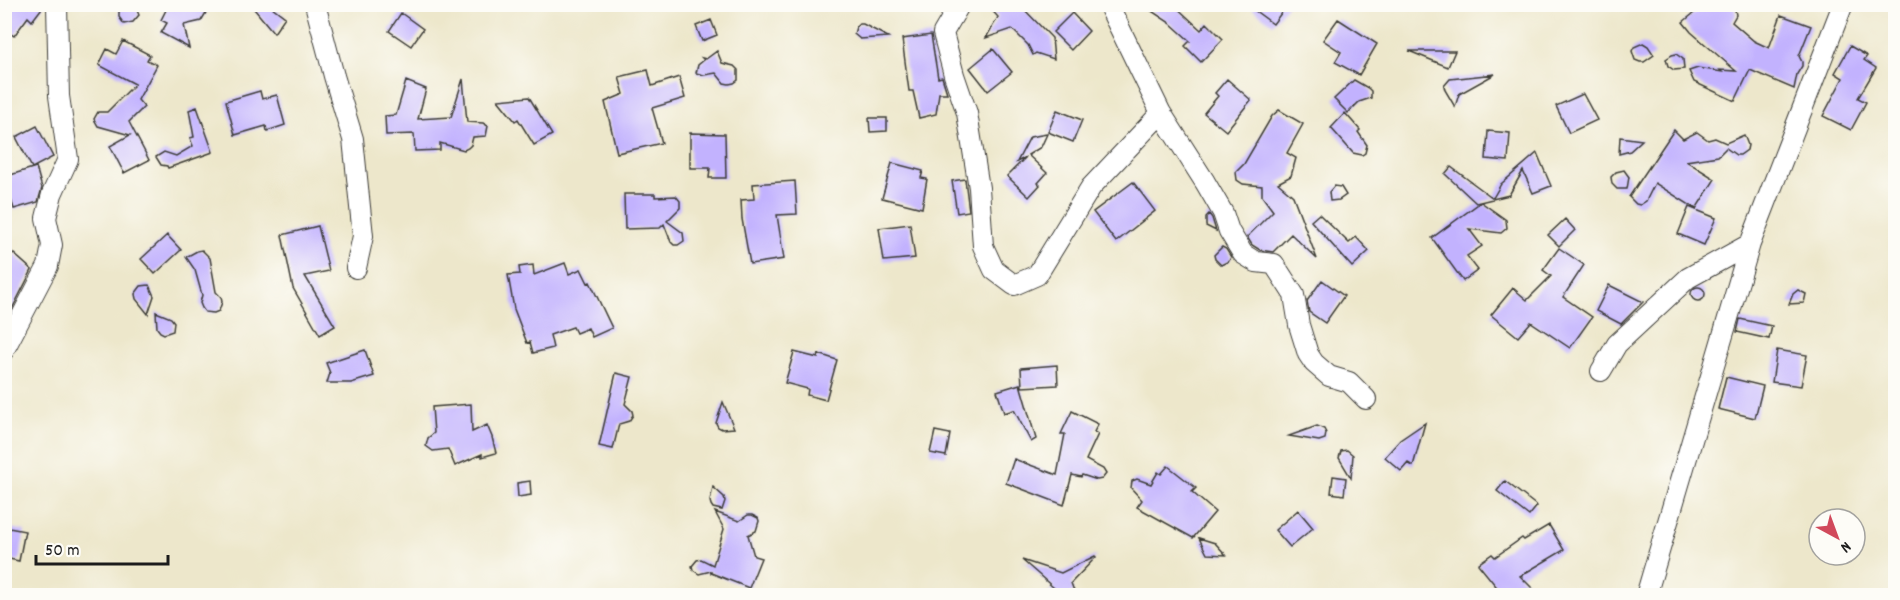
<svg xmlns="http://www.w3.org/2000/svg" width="1900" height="600" font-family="Dekko,sans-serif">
<rect width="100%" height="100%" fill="#fdfcf7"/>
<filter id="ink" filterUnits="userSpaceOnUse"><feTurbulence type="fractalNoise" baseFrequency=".0167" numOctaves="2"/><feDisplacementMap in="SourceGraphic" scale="12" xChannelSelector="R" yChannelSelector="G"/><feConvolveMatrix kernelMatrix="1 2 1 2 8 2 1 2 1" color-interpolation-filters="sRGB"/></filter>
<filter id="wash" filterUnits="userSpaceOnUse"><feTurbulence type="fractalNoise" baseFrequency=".008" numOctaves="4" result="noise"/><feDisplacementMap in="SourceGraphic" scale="24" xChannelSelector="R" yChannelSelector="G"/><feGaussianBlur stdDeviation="1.35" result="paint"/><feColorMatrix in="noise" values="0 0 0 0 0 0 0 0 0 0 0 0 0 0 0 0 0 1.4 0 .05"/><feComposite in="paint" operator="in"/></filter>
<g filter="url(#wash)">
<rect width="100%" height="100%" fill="#ede7cb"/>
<g id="blocks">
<!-- building -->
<path fill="#c2b2fe" d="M4,4H45L32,21L28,17L14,36L4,29Z
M125,4H132L136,8L139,15L133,22L124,24L119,17V12L121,7Z
M169,4H195L207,11L201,21L184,25L189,48L161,33L167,23L161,20Z
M250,4H268L285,17L274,33Z
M986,4H1019L1052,38L1054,59L1036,53L1033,55L1028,45L1012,29L986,38L998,17Z
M1141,4H1173L1201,30L1207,23L1223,39L1201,62L1185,46L1190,41L1170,23Z
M1246,4H1288L1273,24Z
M1705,4H1734L1736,15L1732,22L1754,41L1769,48L1781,15L1811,26L1799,56L1802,62V66L1797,74L1794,89L1750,70L1735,101L1694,82L1689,71L1698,68L1722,72L1720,70L1736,71L1691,32L1683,22Z
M401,13L423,29L411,46L389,31Z
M1072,13L1089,31L1071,50L1053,32Z
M1338,19L1377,44L1359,75L1335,62L1341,52L1323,40Z
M711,20L717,35L702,41L696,26Z
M859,24H863L888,37L860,39L854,34L856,27Z
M931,35L938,78L942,77L947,93H939L936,114L919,118L913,91H909L902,39Z
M123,41L150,55L147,60L157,65L138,100L144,107L129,122L149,160L124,173L110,146L130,135L98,126L94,119L98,112H107L135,84L99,65L107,49L116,54Z
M1643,43L1648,46L1654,55L1644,62H1640L1635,60L1632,51L1634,47Z
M1850,46L1867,56L1864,60L1876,68L1858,98L1866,102L1851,130L1823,116L1843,78L1835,73Z
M993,49L1012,72L988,91L970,68Z
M717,51L722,63L734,66L738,70V80L734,83L729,84L724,83L716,73L704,75L696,73L698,65L704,60L702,58L706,59Z
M1409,51H1455L1448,67Z
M1676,54L1683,59L1684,69L1674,70L1668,66L1666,59L1672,55Z
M648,70L652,86L679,77L685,98L652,108L662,143L617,153L605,102L624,94L619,77Z
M1495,74L1459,94L1455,107L1445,90L1444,86L1450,79Z
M463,79L467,122L483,123L488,126L486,136L473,137L471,145L468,148L464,150L440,143V150L415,151L414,134L386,135L385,116L396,115L406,81L426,89L418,119L451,117Z
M1227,79L1251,100L1226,131L1204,113L1218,96L1215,93Z
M1354,80L1368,88L1371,91V98L1359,102L1348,113L1334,99Z
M260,91L262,99L277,95L285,125L267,131L266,126L235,135L226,101Z
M1583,94L1597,120L1569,133L1556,106Z
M529,97L552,135L534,145L518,119L515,121L498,100Z
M197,107L213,152L168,168L167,166L161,165L156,157L164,152L176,156L193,146L190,138L194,137L189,110Z
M1057,110L1082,120L1073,142L1048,132Z
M1279,110L1303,124L1287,153L1296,158L1291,176L1278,183L1293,196L1317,259L1291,234L1273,252L1260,250L1252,245L1247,237L1273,211L1262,196V186L1243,184L1237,180L1236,172L1244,164L1272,116Z
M1345,113L1360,130L1358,132L1367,145L1365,153L1362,155L1353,153L1331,128Z
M869,118H887V131L870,132Z
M37,126L53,157L32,168L16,137Z
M1674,130L1683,139L1697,132L1708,140L1715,138L1726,143L1744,135L1748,145L1747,150L1740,155H1736L1726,148L1718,156L1686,161L1715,179L1696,209L1655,183L1646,201L1640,205L1636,204L1629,197Z
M1488,131L1510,133L1508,161L1486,159Z
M690,133L725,134L726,178H709L710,168H690Z
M1047,134L1041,147L1028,155L1047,173L1038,183L1040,185L1029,197L1007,176L1026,157L1017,162L1030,137Z
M1620,137L1642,140L1630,151L1619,154Z
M1537,153L1551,186L1533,193L1523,171L1509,195L1476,203L1445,174L1451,167L1493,198L1501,184Z
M892,163L923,171L921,178L927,179L922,208L882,198Z
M36,167L42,188L38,202L14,209L4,177Z
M1624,170L1629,177L1627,189H1617L1612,184L1611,177L1616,172Z
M965,179L969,211L957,213L952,181Z
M795,181L797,214L777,215L784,259L750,264L742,219L741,200L754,199L753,184Z
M1133,182L1155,211L1116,242L1093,212Z
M1334,186L1341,187L1346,195L1339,200L1330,201L1329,192Z
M624,194H655V197L676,196L680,201V208L667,221L683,233L684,241L678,245H674L671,242L664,224L660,228L625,229Z
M1481,202L1506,220L1507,228L1501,233L1469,229L1482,246L1467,256L1478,270L1463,281L1432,238Z
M1689,207L1716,218L1704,245L1678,234Z
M1209,214L1212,218L1216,231L1206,226V217Z
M1319,214L1349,243L1356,237L1369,251L1352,267L1311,221Z
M1565,219L1575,230L1559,246L1548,235Z
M910,224L915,258L884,261L879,228Z
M318,226L329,271L305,276L335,326L320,335L293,288L282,235Z
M167,235L181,250L155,274L141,259Z
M4,245L32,270L11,311L4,318Z
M1222,247L1226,249L1231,257L1229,261L1221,265L1215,259L1214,255Z
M1559,248L1584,265L1563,297L1592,317L1570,348L1531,322L1518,337L1491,315L1513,288L1527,300L1551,276L1543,270Z
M202,250L210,258L216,292L221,297L222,302L219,311L214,313L205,312L202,308L200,303L202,295L195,270L186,257L197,251Z
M565,263L569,274L581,269L588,283L590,282L612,328L592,337L588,328L576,333L573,327L550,335L553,348L533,353L530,342L527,343L514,309L508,275L520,274L519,267L533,265L534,275Z
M1322,280L1344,296L1325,323L1309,312L1307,301Z
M149,285L154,296L148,314L136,299L135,294L141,286Z
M1609,285L1643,302L1621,324L1596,311Z
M1691 294a7 7 0 1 1 14 0a7 7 0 1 1-14 0Z
M1798,290L1806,294L1804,303L1789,304L1793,294Z
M156,312L171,318L174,322L173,331L164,334L160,332L157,328Z
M1740,319L1772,326L1769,339L1737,332Z
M365,350L374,376L351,383H327L330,373L326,363Z
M1777,350L1807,355L1801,386L1772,382Z
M794,352L818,358L819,354L837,360L826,400L807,395L808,389L785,383Z
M1057,365L1058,385L1022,387L1021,368Z
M616,373L632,377L625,404L632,411L633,415L629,421L619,424L613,449L599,446Z
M1726,377L1763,386L1755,418L1718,409Z
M1020,384L1036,439L1031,442L1014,410L1004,413L997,391Z
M723,402L734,428L722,429L718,427L716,423Z
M471,404L472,432L487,425L492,437L496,453L482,457V454L455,466L448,449L433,451L426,446L428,438L434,433L432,407Z
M1072,411L1098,424L1094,432L1098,434L1086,460L1103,469L1106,474L1102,479L1097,480L1082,475L1081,477L1072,475L1064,505L1006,483L1014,459L1057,475L1065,434H1061Z
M1425,423L1413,466L1408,463L1401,471L1385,457L1400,440Z
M1317,426L1324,429L1326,433L1325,439L1319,441L1289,436Z
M935,431L950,434L946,456L930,453Z
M1347,450L1353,455L1351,478L1339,458L1341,451Z
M1168,466L1196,488L1192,492L1215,512L1193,538L1137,507L1142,500L1131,488L1132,481L1137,479L1151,484L1158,472L1161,474Z
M1333,476L1346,478L1344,495L1331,493Z
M530,481L531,495L518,497L517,483Z
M1505,481L1537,506L1529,516L1497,491Z
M713,487L724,497L725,501L722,510L713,508L711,505L710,501Z
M1298,510L1313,528L1290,547L1275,530Z
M715,512L739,521L748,515H752L758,518L759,521L756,531L748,535L754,556L761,558L749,588L711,573V571L699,574L693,570L692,566L697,560L701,559L713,565L724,529Z
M1549,525L1564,550L1520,576L1540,596H1504L1478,564L1492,554L1495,557L1522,538L1524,540Z
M4,527L25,531L19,561L4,558Z
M1199,538L1215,543L1226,555L1207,554Z
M1095,556L1096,557L1071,583L1074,591L1067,596H1046L1054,588L1022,560L1061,573Z"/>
</g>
</g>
<g filter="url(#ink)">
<use href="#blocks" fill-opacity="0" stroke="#3b3a36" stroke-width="1.5"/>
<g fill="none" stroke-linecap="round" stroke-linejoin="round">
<defs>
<path id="minor" d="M315,4L334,76L353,139L363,236L356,268
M960,4L943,33L954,75L967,113L979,188L983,246L994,270L1014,285L1037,275L1091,187L1161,113
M1108,4L1161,113L1205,182L1223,213L1229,231L1243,254L1256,262L1274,264L1294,295L1299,325L1308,354L1314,363L1329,376L1349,382L1366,399
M4,350L48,266L52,245L46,218L52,194L68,159L59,96L57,4
M1601,371L1617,344L1688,278L1750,244
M1646,596L1750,244L1843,4"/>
</defs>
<!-- minor casing -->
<use href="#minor" stroke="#3b3a36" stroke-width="22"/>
<!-- minor -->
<use href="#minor" stroke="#fff" stroke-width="20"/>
</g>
</g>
<!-- margin -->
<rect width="1900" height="600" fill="none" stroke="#fdfcf7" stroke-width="24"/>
<!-- north arrow -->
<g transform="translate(1837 537) rotate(139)"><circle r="28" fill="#fdfcf7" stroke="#a3a29f" stroke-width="1.5"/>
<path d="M0-4.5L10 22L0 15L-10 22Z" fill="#d1495b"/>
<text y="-9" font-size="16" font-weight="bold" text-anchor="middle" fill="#1c1c1c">N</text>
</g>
<!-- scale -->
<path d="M36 555v9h132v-9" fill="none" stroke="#1c1c1c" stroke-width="3"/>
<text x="45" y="555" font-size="18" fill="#1c1c1c" stroke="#fdfcf7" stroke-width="4.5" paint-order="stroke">50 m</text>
</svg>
